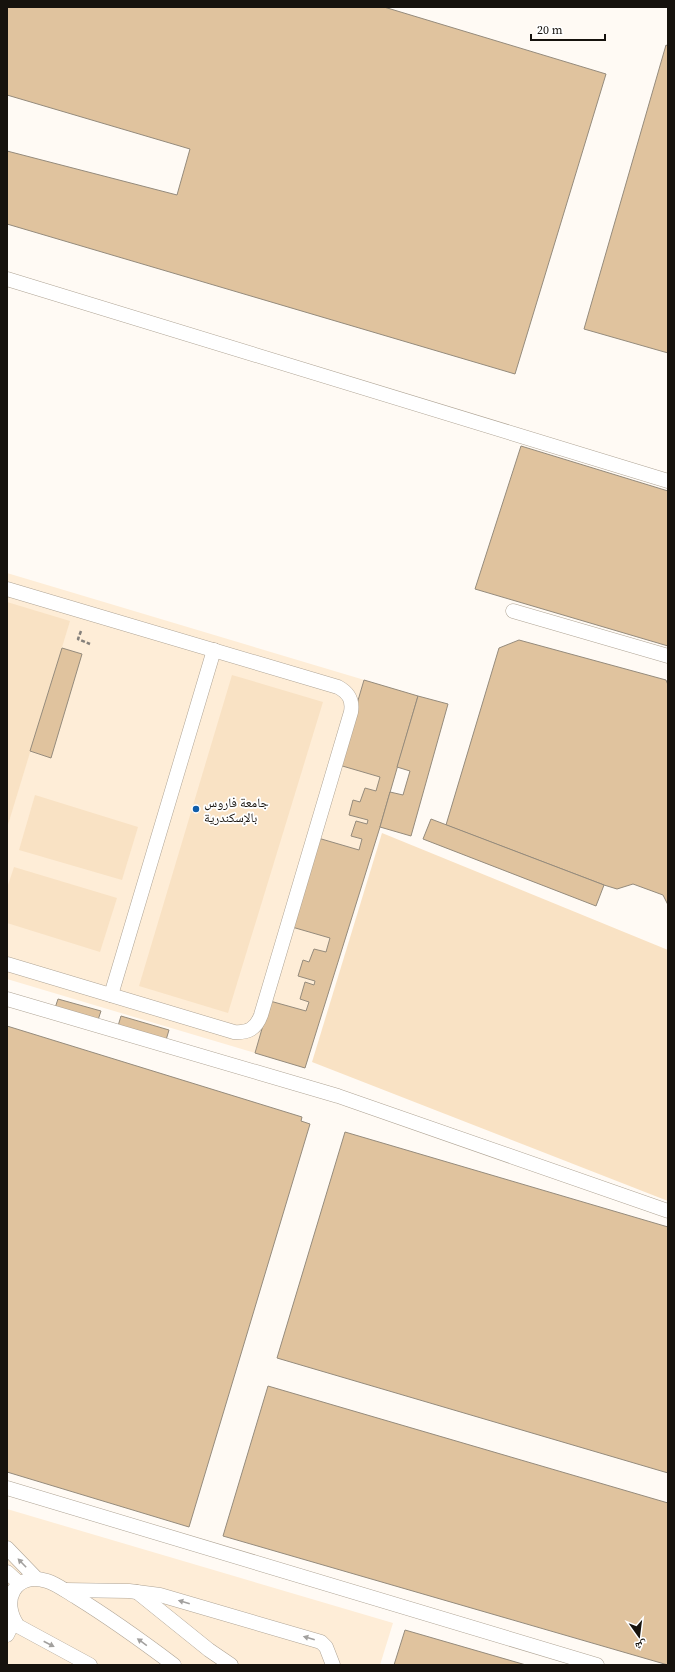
<svg xmlns="http://www.w3.org/2000/svg" width="675" height="1672" font-family="'Source Serif 4','Noto Naskh Arabic',serif">
<style>
.built{fill:#feedd7}
.green{fill:#f9e2c4}
.building{fill:#e0c39e;stroke:#958b7c}
.lines{fill:none;stroke-linecap:round;stroke-linejoin:round}
.lane-casing{stroke:#afa495;stroke-width:15}
.path{stroke:#85807b;stroke-width:2.5;stroke-dasharray:4 2;stroke-linecap:butt}
.lane{stroke:#fff;stroke-width:14}
.oneway{fill:#a2a09e}
.poi-dot{fill:#0f5dab;stroke:#fff;stroke-width:1.5}
.labels{text-anchor:middle;dominant-baseline:central;stroke-width:3.5;stroke-linejoin:round;paint-order:stroke}
.poi-label{font-size:13px;fill:#16120d;stroke:#fff;text-anchor:start}
</style>
<rect width="100%" height="100%" fill="#fffaf4"/>
<g class="built">
<polygon points="7,573 418,696 380,827 305,1068 7,979"/>
<polygon points="7,1509 393,1623 380,1665 7,1665"/>
</g>
<g class="green">
<polygon points="7,602 70,621 7,828"/>
<polygon points="232,675 323,702 228,1013 139,986"/>
<polygon points="35,795 138,827 122,880 19,850"/>
<polygon points="382,833 668,950 668,1201 312,1062"/>
<polygon points="14,867 117,898 100,952 7,923 7,888"/>
</g>
<g class="building">
<polygon points="7,7 384,7 606,74 515,374 7,224 7,151 177,195 190,149 7,95"/>
<polygon points="666,45 668,46 668,353 584,329"/>
<polygon points="521,446 668,491 668,646 475,589"/>
<polygon points="519,640 666,680 668,685 668,905 663,895 633,884 617,889 604,885 446,825 499,648"/>
<polygon points="62,648 82,654 51,758 30,751"/>
<polygon points="364,680 418,696 380,827 305,1068 255,1053 270,1001 306,1011 309,1002 300,999 305,982 314,985 315,981 298,976 303,960 309,962 314,949 326,952 330,938 292,927 318,838 359,850 362,839 351,836 356,821 367,824 368,820 349,815 353,800 360,802 365,788 376,791 380,777 339,765"/>
<polygon points="418,696 448,704 411,836 380,827 390,792 403,795 410,771 397,767"/>
<polygon points="431,819 604,885 596,906 423,839"/>
<polygon points="58,999 101,1011 98,1020 55,1008"/>
<polygon points="121,1016 169,1030 166,1040 118,1026"/>
<polygon points="7,1026 302,1117 301,1121 310,1124 189,1527 7,1472"/>
<polygon points="345,1132 668,1227 668,1473 277,1358"/>
<polygon points="268,1386 668,1503 668,1665 223,1536"/>
<polygon points="405,1630 526,1665 394,1665"/>
</g>
<g class="lines">
<defs>
<g id="lane">
<polyline points="7,279 668,481"/>
<path d="M7,589L338,687C349,693 353,700 351,712L261,1015C256,1029 248,1033 234,1032L7,964"/>
<polyline points="513,611 668,656"/>
<polyline points="111,995 214,650"/>
<polyline points="7,999 338,1096 668,1211"/>
<polyline points="7,1488 597,1665"/>
<polyline points="7,1548 36,1578"/>
<polyline points="7,1572 19,1583"/>
<polyline points="65,1590 129,1591 160,1595 321,1642 326,1647 333,1665"/>
<polyline points="137,1592 209,1650 231,1665"/>
<polyline points="7,1635 10,1629"/>
<path d="M90,1665L18,1626C0,1601 15,1571 47,1581C57,1584 67,1592 76,1597C110,1618 142,1641 174,1665"/>
</g>
</defs>
<use href="#lane" class="lane-casing"/>
<polyline class="path" points="81,631 78,639 90,644"/>
<use href="#lane" class="lane"/>
</g>
<defs><path id="oneway-solid" d="M-6-.8H1V-3.2L6.5 0L1 3.2V.8H-6Z"/></defs>
<g class="oneway">
<use href="#oneway-solid" transform="translate(22 1563) rotate(-134)"/>
<use href="#oneway-solid" transform="translate(184 1602) rotate(-164)"/>
<use href="#oneway-solid" transform="translate(309 1638) rotate(-164)"/>
<use href="#oneway-solid" transform="translate(142 1642) rotate(-144)"/>
<use href="#oneway-solid" transform="translate(49 1644) rotate(27)"/>
</g>
<circle class="poi-dot" cx="196" cy="809" r="4"/>
<g class="labels">
<g class="poi-label">
<text x="204" y="802">جامعة فاروس<tspan x="204" dy="15">بالإسكندرية</tspan></text>
</g>
</g>
<rect width="675" height="1672" fill="none" stroke="#16120d" stroke-width="16"/>
<g transform="translate(639 1636) rotate(166)" stroke="#ffffff" stroke-width="3" paint-order="stroke">
<path d="M0-3L7 15L0 10L-7 15Z" fill="#16120d"/>
<text y="-6" font-size="11" font-weight="bold" text-anchor="middle" fill="#16120d">ش</text>
</g>
<path d="M531 34v6h74v-6" fill="none" stroke="#16120d" stroke-width="2"/>
<text x="537" y="34" font-size="12" fill="#16120d" stroke="#ffffff" stroke-width="3" paint-order="stroke">20 m</text>
</svg>
